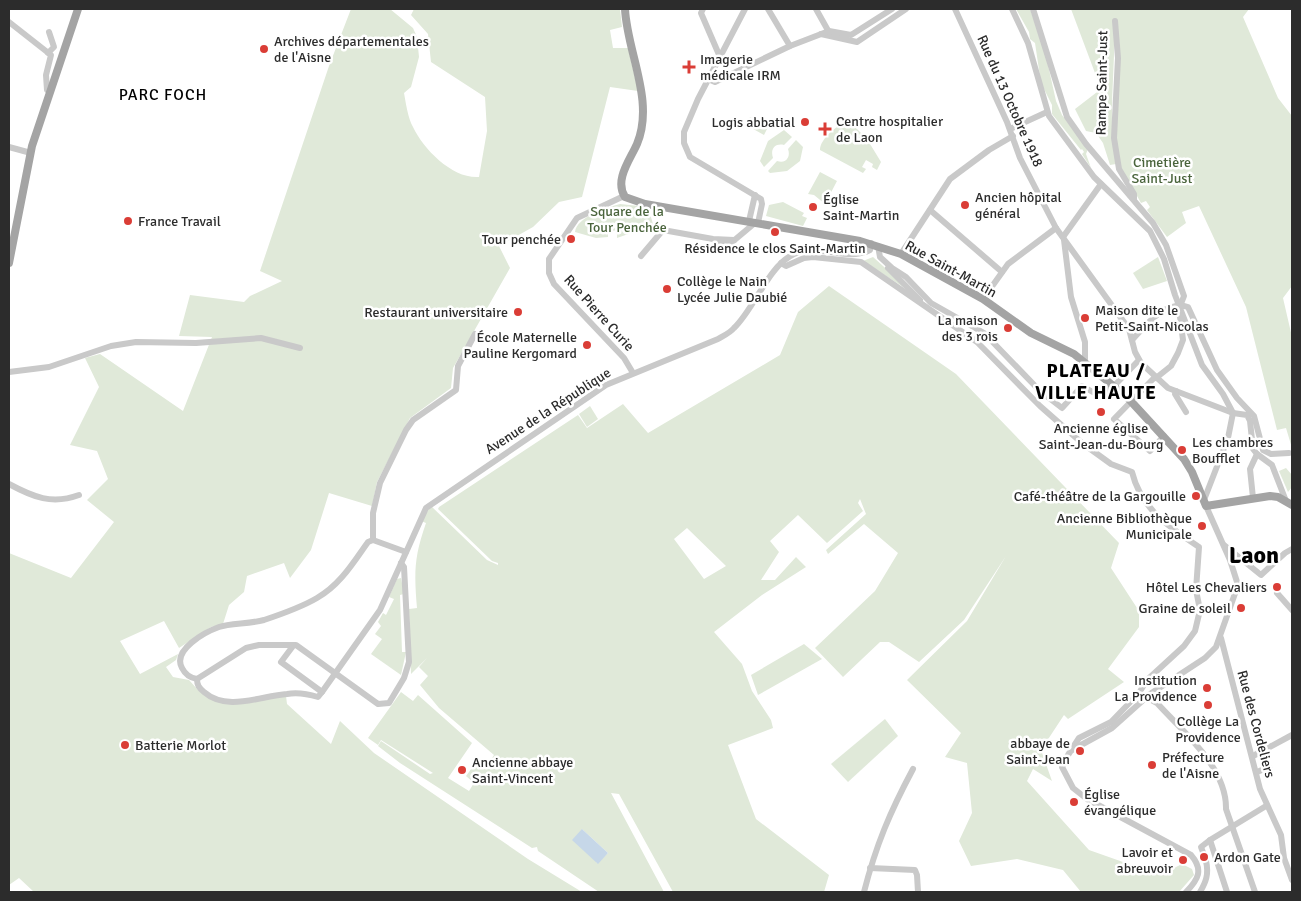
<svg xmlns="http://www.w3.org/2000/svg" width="1301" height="901" font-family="Signika,sans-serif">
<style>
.green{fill:#e0e9d9;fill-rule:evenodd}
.water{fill:#c6d7e8}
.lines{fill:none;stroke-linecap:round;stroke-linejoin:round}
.minor{stroke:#c9c9c9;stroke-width:6}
.major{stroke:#a4a4a4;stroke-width:8}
.poi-dot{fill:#da3d36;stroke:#fff;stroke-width:2}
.labels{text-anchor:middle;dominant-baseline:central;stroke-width:5;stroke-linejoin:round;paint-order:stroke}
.poi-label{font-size:14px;fill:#2c2c2c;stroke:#fff;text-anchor:start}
.street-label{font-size:14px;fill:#2c2c2c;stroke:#fff}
.park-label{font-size:14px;fill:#4a643c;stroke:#fff}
.quarter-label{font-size:16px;letter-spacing:1px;fill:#000;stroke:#fff}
.district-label{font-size:19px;font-weight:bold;letter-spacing:1px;fill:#000;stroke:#fff}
.town-label{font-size:24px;font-weight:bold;fill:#000;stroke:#fff}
</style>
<rect width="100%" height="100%" fill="#fff"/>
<g class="green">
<path d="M351,9H390L413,28L417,37L419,57L411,87L404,93C406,104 408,118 413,127C424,150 453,179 479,177L487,131L485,97L431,62L428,34L411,15L414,9H620L622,27L610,30L613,48H628L638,91L610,87L582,197L559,202L533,227L499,246L510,268L453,368L451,388L410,418L377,482L372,506L329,493L311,550L290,578L284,563L247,576L244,592L229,605L223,624L211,627L179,648L164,621L120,641L140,674L178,654L176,660L166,667L173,677L189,680L199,691L221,703L286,696L287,704L331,744L340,721L374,753L528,859L582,892H34L19,878L9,885V553L71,578L114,522L87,500L108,479L97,451L70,445L99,387L85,358L100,354L183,411L212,337L179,336L190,295L244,302L250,296L282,281L260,271L329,66Z"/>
<polygon points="1016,9 1030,9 1046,56 1056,101 1062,115 1088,149 1086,154 1091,168 1082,154 1084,152 1082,149 1081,150 1052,114 1052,105 1041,83 1035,43 1030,39 1029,32"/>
<path d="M1071,9H1249L1243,17L1278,98L1292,116V286L1283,298L1292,337V448L1286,428L1277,430L1246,307L1199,206L1182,212L1186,223L1167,237L1147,210L1150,207L1146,201L1141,203L1120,166L1115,139L1120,61L1117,21L1114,22C1116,70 1107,118 1116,164L1110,165L1103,143L1096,133L1086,131L1075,109L1101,89Z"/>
<polygon points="750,117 768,127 764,135 746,125"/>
<path d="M847,122H850L867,139L881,162L877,170L872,167L873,164L866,160L862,167L866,169L863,173L820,150C820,139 837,125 847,122Z"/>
<path d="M784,130L792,137L784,145C775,143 770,149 773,158L764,167L760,161L768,141Z"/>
<path d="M796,140L803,147L800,161L787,171L770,173L768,171L777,161C786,164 791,157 788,149Z"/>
<polygon points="820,172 837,181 825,204 814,195 808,194"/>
<polygon points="783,202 804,213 802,216 807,218 803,226 766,216 769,205"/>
<path d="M620,204L648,207L653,224L651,226L617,238V230L608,232V237L596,238L575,232C577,217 607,207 620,204Z"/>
<polygon points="873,257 914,294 863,261"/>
<polygon points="1158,257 1167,281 1143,289 1133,273"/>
<path d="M829,286L956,374L1119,543L1111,568L1139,611V627L1108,669L1124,682L1068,719L1064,715L1041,750L1052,781L1033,769L1027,781L1089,850L1123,862L1164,873L1182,864L1192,869L1194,875L1179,892H1081L1063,870L1017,859L971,866L959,841L972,813L967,763L945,757L961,733L907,680L967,621L1006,556L964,620L919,662L889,642H880L843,677L815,648L875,591L898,553L864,524L828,554L826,550L866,514L860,499L858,503L863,511L827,543L798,515L770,541L779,552L761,580H775L796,557L806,567L762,595L714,632L742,664L752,691L771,720L773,728L728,745L756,819L829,875L824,892H673L619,794L611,793L664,892H599L538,851L537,847L532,848L400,763L378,746L381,741L430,774L433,773L381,740L378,745L368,738L401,692L413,701L418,695L472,743L448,778L469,791L474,783L466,776L477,761L486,767L494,755L439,708L420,685L428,676L419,667L427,658L411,674L409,609L417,608C414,573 414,557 426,523L421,521L431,506L487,560L498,565V563L492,561L438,509L439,507L578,415L587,428L623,404L648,433L780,355L798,312ZM687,528L726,566L704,579L674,539ZM582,829L608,853L597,863Z"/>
<polygon points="590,406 598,419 587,427 579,414"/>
<polygon points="1286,468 1292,475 1292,487 1288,492 1279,471"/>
<polygon points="401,578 404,594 400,595 402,652 406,652 401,675 371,654 382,639 375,634 381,626 378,622 383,613 386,615 394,599 389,597 397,579"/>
<polygon points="804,644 822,659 758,695 751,675"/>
<polygon points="885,719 898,736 848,782 831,764"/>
</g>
<polygon class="water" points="582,829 608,853 598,864 572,840"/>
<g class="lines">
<g class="minor">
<polyline points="703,9 701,13 720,57"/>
<polyline points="745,9 698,99 684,132 684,143 690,157 761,199 762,204 758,223"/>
<polyline points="768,9 790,46"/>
<polyline points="816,9 830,34"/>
<polyline points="955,9 1007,122 1020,158 1056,228 1129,329 1135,352 1141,363 1168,388 1233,413 1247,415 1250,421 1253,449 1257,454 1272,465 1286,501"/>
<polyline points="1012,9 1028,43 1049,116 1094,177 1150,231 1164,259 1175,295 1202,365 1223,394 1233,413"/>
<polyline points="1033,9 1067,117 1086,144 1153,223 1166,245 1184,296 1179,309 1183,340 1178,353 1171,366 1156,378"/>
<polyline points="1115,21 1118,58 1114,138 1119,169 1134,194 1134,199"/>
<polyline points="9,22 51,55 46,75 47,90 50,92"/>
<polyline points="821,34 857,42 906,9"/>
<polyline points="48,53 54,47 49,32"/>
<polyline points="708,79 715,82 790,46 829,31 851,35 892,9"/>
<polyline points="1010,129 1047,112"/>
<polyline points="9,147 31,153"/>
<polyline points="624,196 577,218 549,259 549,273 554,284 624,358 633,373"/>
<polyline points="930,210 1002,272"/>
<polyline points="749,221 755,195"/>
<polyline points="1063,237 1101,184"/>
<polyline points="1064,240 1071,297 1085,342 1085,362"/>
<polyline points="716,241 724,244 731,243 756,222"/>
<polyline points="878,246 880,257 892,268 906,277 931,303 984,333 1040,391 1062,408 1082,386 1100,396 1112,385"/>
<polyline points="901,254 950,179 989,150 1013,136"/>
<polyline points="641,256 663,230 713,239 734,240"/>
<path d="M781,263L786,266L804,258L813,257L861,262L977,342L1040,406L1082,443L1111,464L1132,472C1141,509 1169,527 1199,547L1196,590L1200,610L1195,631L1184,646L1147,680L1139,693L1111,722L1079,738L1068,755L1062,767L1073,788L1087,799L1191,855C1204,870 1198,880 1186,892"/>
<polyline points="888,268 920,300"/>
<polyline points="983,299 1008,264 1056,228"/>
<path d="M1132,340C1146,325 1165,300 1188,307L1217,370L1237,398L1254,416L1263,450L1271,454L1289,453"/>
<polyline points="9,372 49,367 111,346 136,342 196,343 261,338 300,348"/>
<polyline points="1155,377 1114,419 1150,451 1164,436"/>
<polyline points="1114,386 1139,360"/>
<polyline points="1176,391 1175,394 1186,412"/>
<path d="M9,484C33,497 52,505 79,495"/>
<polyline points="1253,498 1250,469 1257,454"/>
<polyline points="1204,500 1228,438 1233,413"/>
<polyline points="373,540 373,513 380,483 406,430 413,420 456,390 458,366 475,334"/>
<polyline points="1224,545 1261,575 1285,553 1292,549"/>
<polyline points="1277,593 1292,610"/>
<polyline points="1221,638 1260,789 1281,835 1284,858 1292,880"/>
<polyline points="197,679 246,648 259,645 296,645 378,704 389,703 404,678 409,662 404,567 401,563"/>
<path d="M197,679C190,678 185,674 182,668C172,650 205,632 219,627C230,623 249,624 264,620C282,614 300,608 317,598C340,585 353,563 368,542L373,540L406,552"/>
<path d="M197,679C197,685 199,688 204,692C227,712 260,696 287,694C299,692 308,694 318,697L322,692L281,662L293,646"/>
<path d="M322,692L380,610L426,508L606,385L718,339C723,336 730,333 734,328C755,308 768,266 794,254C818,243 847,262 870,250L871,243"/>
<path d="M1146,697L1157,703C1182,731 1227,767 1226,809L1255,892"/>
<polyline points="1072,750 1112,728 1150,694 1205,658 1216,647 1238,585 1230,560 1206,506"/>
<polyline points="1253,756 1292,735"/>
<polyline points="1257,772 1269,767"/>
<polyline points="1210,840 1227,892"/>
<polyline points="1204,855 1201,847 1210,840 1266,806"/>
<polyline points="870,868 915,870 917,875 918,892"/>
<path d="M864,892C876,845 890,812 913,769"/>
<path d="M1200,892C1206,882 1209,874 1206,861"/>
</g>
<g class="major">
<path d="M625,9C627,52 655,101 637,144C630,160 614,180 625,197L645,204L860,241L901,254L983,299L1031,333L1074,354L1127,397L1184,459L1192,472L1206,506L1270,496L1278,497L1292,505"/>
<polyline points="9,263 32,146 78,9"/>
</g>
</g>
<g class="poi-dot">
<circle cx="264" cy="49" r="5"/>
<path d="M686.5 59.5h5v5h5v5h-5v5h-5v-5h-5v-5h5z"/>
<circle cx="805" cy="122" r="5"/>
<path d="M822.5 121.5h5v5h5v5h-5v5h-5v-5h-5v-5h5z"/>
<circle cx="965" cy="205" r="5"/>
<circle cx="813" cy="207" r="5"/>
<circle cx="128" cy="221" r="5"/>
<circle cx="775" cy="232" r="5"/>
<circle cx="571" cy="239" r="5"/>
<circle cx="667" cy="289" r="5"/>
<circle cx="518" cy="312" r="5"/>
<circle cx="1085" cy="318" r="5"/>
<circle cx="1008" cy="328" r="5"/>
<circle cx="587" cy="345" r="5"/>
<circle cx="1101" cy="412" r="5"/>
<circle cx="1182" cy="450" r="5"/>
<circle cx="1196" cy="496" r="5"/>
<circle cx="1202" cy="526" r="5"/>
<circle cx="1277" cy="587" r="5"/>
<circle cx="1241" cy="608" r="5"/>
<circle cx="1207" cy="688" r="5"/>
<circle cx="1208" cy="705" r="5"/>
<circle cx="125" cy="745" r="5"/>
<circle cx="1080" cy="751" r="5"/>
<circle cx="1152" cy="765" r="5"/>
<circle cx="462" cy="770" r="5"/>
<circle cx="1074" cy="802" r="5"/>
<circle cx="1204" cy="857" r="5"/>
<circle cx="1183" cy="860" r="5"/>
</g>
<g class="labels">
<g class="poi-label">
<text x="274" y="41">Archives départementales<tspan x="274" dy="16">de l'Aisne</tspan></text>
<text x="700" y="59">Imagerie<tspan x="700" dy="16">médicale IRM</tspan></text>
<text x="836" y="121">Centre hospitalier<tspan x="836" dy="16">de Laon</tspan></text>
<text x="795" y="122" text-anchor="end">Logis abbatial</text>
<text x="975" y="197">Ancien hôpital<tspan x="975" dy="16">général</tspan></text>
<text x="823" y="199">Église<tspan x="823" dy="16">Saint-Martin</tspan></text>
<text x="138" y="221">France Travail</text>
<text x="561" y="239" text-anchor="end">Tour penchée</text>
<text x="775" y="248" text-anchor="middle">Résidence le clos Saint-Martin</text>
<text x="677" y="281">Collège le Nain<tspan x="677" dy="16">Lycée Julie Daubié</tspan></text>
<text x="1095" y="310">Maison dite le<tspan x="1095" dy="16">Petit-Saint-Nicolas</tspan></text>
<text x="508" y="312" text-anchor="end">Restaurant universitaire</text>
<text x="998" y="320" text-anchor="end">La maison<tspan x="998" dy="16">des 3 rois</tspan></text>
<text x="577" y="337" text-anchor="end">École Maternelle<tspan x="577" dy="16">Pauline Kergomard</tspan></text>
<text x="1101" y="428" text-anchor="middle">Ancienne église<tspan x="1101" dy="16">Saint-Jean-du-Bourg</tspan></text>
<text x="1192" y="442">Les chambres<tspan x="1192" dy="16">Boufflet</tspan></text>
<text x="1186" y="496" text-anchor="end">Café-théâtre de la Gargouille</text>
<text x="1192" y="518" text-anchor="end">Ancienne Bibliothèque<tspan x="1192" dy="16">Municipale</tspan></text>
<text x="1267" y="587" text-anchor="end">Hôtel Les Chevaliers</text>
<text x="1231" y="608" text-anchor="end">Graine de soleil</text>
<text x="1197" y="680" text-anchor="end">Institution<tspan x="1197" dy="16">La Providence</tspan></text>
<text x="1208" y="721" text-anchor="middle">Collège La<tspan x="1208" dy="16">Providence</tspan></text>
<text x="1070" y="743" text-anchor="end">abbaye de<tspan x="1070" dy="16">Saint-Jean</tspan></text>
<text x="135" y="745">Batterie Morlot</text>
<text x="1162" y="757">Préfecture<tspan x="1162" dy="16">de l'Aisne</tspan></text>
<text x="472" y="762">Ancienne abbaye<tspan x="472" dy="16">Saint-Vincent</tspan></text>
<text x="1084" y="794">Église<tspan x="1084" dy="16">évangélique</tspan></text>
<text x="1173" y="852" text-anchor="end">Lavoir et<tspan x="1173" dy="16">abreuvoir</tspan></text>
<text x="1214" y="857">Ardon Gate</text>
</g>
<g class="street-label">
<text transform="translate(1102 83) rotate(-89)">Rampe Saint-Just</text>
<text transform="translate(1010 101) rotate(66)">Rue du 13 Octobre 1918</text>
<text transform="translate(951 269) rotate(29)">Rue Saint-Martin</text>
<text transform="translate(599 313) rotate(48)">Rue Pierre Curie</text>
<text transform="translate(548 411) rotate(-33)">Avenue de la République</text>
<text transform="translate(1256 724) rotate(75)">Rue des Cordeliers</text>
</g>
<g class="park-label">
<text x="1162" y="162">Cimetière<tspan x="1162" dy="16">Saint-Just</tspan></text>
<text x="627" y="211">Square de la<tspan x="627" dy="16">Tour Penchée</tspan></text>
</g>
<g class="quarter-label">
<text x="163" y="95">PARC FOCH</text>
</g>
<g class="district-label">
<text x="1096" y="371">PLATEAU /<tspan x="1096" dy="22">VILLE HAUTE</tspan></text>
</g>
<g class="town-label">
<text x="1254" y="555">Laon</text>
</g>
</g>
<rect width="1301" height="901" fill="none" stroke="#2c2c2c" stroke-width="20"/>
</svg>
